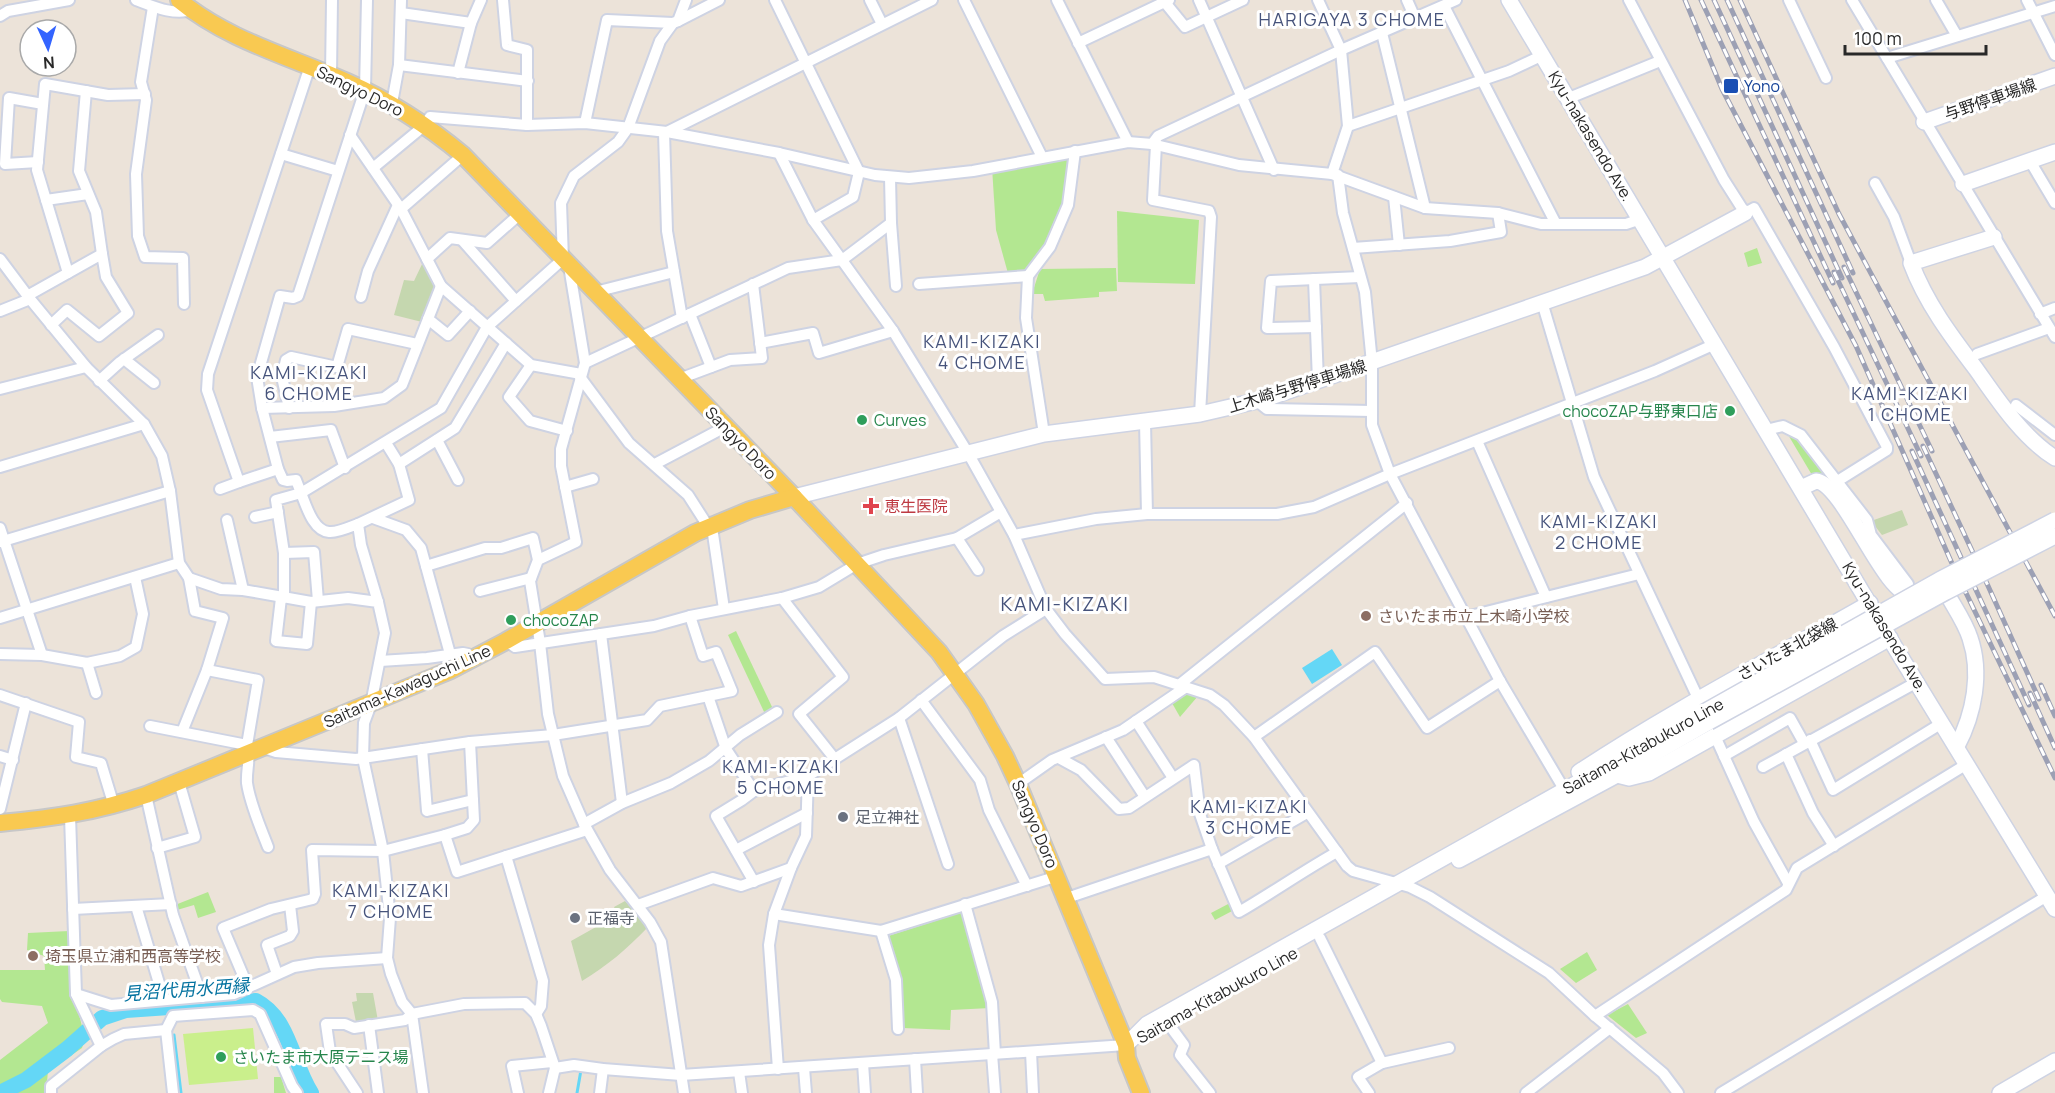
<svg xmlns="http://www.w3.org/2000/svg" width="2055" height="1093" font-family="Manrope,'Noto Sans JP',sans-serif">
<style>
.green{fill:#b3e791}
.cemetery{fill:#c5d7af}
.pitch{fill:#caef8c}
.water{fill:#64d7f6}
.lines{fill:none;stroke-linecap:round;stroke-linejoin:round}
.stream{stroke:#64d7f6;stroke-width:3}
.river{stroke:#64d7f6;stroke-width:16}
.street-casing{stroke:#ced3e3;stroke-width:14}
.secondary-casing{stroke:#ced3e3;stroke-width:18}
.primary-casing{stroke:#c7c7c7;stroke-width:20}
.street{stroke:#fff;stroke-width:10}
.secondary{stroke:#fff;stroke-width:15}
.primary{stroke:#f9c951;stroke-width:16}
.rail-casing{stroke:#9ca0b4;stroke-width:5}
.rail{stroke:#fff;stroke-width:3;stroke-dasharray:9;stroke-linecap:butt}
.secondary-bridge-casing{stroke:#ced3e3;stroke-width:18;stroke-linecap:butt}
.secondary-bridge{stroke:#fff;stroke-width:15}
.transit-dot{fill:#1a4fb4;stroke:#fff;stroke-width:2}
.leisure-dot{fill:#2e9e5b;stroke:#fff;stroke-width:2}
.health-dot{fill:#e0444e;stroke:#fff;stroke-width:2}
.education-dot{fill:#8d6e63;stroke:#fff;stroke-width:2}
.worship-dot{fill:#6b7280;stroke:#fff;stroke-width:2}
.labels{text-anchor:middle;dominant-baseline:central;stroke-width:6;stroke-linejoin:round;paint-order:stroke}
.transit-label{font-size:16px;fill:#164399;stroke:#fff;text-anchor:start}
.street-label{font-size:16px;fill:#282828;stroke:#fff}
.leisure-label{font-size:16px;fill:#27864d;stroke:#fff;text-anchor:start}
.health-label{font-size:16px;fill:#be3a42;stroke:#fff;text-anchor:start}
.education-label{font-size:16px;fill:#785e54;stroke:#fff;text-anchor:start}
.worship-label{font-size:16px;fill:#5b616d;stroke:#fff;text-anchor:start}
.neighbourhood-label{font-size:18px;letter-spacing:1.5px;fill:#46537b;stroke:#fff}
.water-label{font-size:18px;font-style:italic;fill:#0573a0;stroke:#fff}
.quarter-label{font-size:20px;letter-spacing:1.5px;fill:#46537b;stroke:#fff}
</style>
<rect width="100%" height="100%" fill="#ece3d9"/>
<g class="green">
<polygon points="1075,151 1068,205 1028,276 1009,277 996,230 992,167"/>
<polygon points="1117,211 1199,220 1195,284 1118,282"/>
<polygon points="1757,248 1762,263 1748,267 1744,253"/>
<polygon points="1116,268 1117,291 1099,292 1099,297 1045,301 1043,294 1032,294 1040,269"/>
<polygon points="1787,433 1800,439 1826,475 1812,475"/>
<polygon points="736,631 773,709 765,714 728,635"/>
<polygon points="1189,692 1198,696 1180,717 1172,703"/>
<polygon points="208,892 216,912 198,918 194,905 177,910 175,905"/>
<polygon points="1230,903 1234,910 1215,920 1211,913"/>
<polygon points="963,912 990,1008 951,1010 950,1030 903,1028 888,936"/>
<polygon points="69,931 71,983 85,1038 82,1048 48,1071 46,1093 0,1093 0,1060 48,1023 42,1006 2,1002 0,999 0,970 45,970 44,956 27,950 28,933"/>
<polygon points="1587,952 1597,970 1576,983 1560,969"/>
<polygon points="1628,1004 1647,1033 1636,1038 1607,1015"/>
<polygon points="274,1077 281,1077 286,1093 274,1093"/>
</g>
<g class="cemetery">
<polygon points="424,260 436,285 422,322 394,315 404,280 414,281"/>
<polygon points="1902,510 1908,525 1882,535 1871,521"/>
<path d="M625,901L648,927C627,949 607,966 582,981L571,941L612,918L614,921L619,918L614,907Z"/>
<polygon points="356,993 373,993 378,1021 358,1024 356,1022 352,1002 357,1001"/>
</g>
<polygon class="pitch" points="253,1028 258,1079 189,1085 183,1034"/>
<polygon class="water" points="1332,649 1342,665 1312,684 1302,668"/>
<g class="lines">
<g class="stream">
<polyline points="174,1035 181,1093"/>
<polyline points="577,1093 581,1070"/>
</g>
<path class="river" d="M0,1093L26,1080L67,1049L102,1018L126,1010L256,1001C290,1019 292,1064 311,1093"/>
<defs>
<g id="street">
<path d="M136,0C152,6 174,16 191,10"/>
<polyline points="367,0 365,90 298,296 293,298 280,296 257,377 262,408 278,469 283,480 287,481 296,480 301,493 441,408 487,327 563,259 561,203 574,176 618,142 628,128 660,41 673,23 678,21 686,0"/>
<polyline points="503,0 507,45 527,50 527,125"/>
<polyline points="775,0 859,172 853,197 813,220"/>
<polyline points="870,0 882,24"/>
<polyline points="964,0 1042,157"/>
<polyline points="1057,0 1128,142"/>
<polyline points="1163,0 1185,27 1243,0"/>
<polyline points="1199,0 1274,170"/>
<polyline points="1318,0 1341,50 1348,126 1332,174"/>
<polyline points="1407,0 1415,18"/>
<polyline points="1629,0 1724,180 1745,213 1754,208 1834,347 1887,447 1887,450 1836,482"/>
<polyline points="1789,0 1826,78"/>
<polyline points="1852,0 2055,337"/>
<polyline points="1936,0 1957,36"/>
<polyline points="2027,0 2055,55"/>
<polyline points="1444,6 1556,224"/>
<polyline points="153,7 141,82 146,100 136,174 138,236 145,257 183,258 184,304"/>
<polyline points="401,13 471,23"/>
<polyline points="0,16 8,11 69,0"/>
<polyline points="678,21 719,0"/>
<polyline points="1382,33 1425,208"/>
<polyline points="1078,43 1169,0"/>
<polyline points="1887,58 2055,6"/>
<polyline points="399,65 528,81"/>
<polyline points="458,73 471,23 481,0"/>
<polyline points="331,75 332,0"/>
<polyline points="86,91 79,171 96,212 102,254"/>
<polyline points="1569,98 1660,61"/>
<polyline points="392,103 399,65 401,0"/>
<polyline points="585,123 607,20 673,23"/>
<polyline points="1348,126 1509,71 1543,55"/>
<polyline points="664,132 667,231 682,318"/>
<polyline points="667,132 932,0"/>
<polyline points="350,135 401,209 441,286 531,365 581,374"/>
<polyline points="1152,144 1158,136 1341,50 1456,0"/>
<polyline points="1156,145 1153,200 1209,211 1211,217 1200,414"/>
<polyline points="779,153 813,220 893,331 968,453 1014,535 1046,609 1065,634 1105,679 1154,677 1210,695 1224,705 1254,737 1347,866 1353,871 1410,887 1430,897 1549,973 1595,1016 1663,1073 1678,1093"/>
<polyline points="281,154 338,171"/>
<polyline points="2030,161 2055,203"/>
<polyline points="38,162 5,164 9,98 43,104"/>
<polyline points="373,168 425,125 430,117 527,125 585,123 667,132 779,153 875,175 909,178 973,171 1128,142 1152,144 1239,165 1332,174 1425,208 1498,213 1541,224 1626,224 1641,219"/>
<polyline points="1338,175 1343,213 1365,292 1372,363 1372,425 1390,474 1500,681 1561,784"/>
<polyline points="1875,183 1894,217 1911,263"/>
<polyline points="1394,197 1399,245"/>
<polyline points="46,200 88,194"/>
<polyline points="401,209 463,155"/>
<polyline points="891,223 896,286"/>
<polyline points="462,240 516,301"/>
<polyline points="1353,248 1450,241 1501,232 1498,213"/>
<polyline points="0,259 30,299 86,367 144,424 162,456 170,491 179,563 189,578 195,611 223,618 207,670 182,732"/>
<polyline points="427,259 450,238 487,243 521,213"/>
<polyline points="569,266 585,363 561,449 561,466 576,542 538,560 530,581 540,643 548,714 563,776 584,824 610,870 650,922 661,942 684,1093"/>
<polyline points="68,273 37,170 45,84 108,95 145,94"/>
<polyline points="1314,279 1318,381"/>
<polyline points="919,284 1028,276"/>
<polyline points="595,292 674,272"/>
<polyline points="27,296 102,254 106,277 128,313 99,336 67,310 51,325"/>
<polyline points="361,297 368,271 398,205"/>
<polyline points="1542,302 1594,477 1698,698"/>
<polyline points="0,311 30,299"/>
<polyline points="690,314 711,367"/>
<polyline points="2040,314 2055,308"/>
<polyline points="428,319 448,335 470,311"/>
<polyline points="1316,327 1267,328 1271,281 1360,277"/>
<polyline points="760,343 813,333 819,353 893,331"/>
<polyline points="1977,354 2049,328"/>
<polyline points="124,359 154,383"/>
<polyline points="585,363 788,268 842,260 891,223 890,177"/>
<polyline points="531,365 509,397 530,421 567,431"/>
<polyline points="580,377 629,443 688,495 713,534 724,609"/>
<polyline points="679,379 730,360 762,358 753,284"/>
<polyline points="99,381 120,362 158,335"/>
<polyline points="0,389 86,367"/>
<polyline points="1257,401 1267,409 1372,411"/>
<polyline points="2016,405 2055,435"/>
<polyline points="262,408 334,406 384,398 402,385 441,286"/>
<polyline points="289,408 282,377 286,360 291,357 337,367 348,329 417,344"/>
<polyline points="1145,422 1147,514"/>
<polyline points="1766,430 1783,426 1801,435 1867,520 1871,535 1908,584"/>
<polyline points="1044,434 1026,318 1028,276 1050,247 1068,205 1075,151"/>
<polyline points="270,437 331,430 345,468"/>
<polyline points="437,440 458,480"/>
<polyline points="1477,441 1546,597"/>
<polyline points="399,464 455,428 506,343"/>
<polyline points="655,464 725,427"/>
<polyline points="0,467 144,424"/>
<polyline points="278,469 239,482 207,390 208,374 310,66"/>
<polyline points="565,487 593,479"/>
<polyline points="220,489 239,482"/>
<polyline points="255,517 278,512"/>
<polyline points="373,518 406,530 421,548 450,654"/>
<polyline points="227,520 243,590"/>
<polyline points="358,524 409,500 399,464 386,443"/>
<polyline points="0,528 42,655"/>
<polyline points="1014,535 1096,519 1147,514 1277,514 1314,507 1390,474 1655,371 1715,344"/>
<polyline points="957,538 1001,512"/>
<polyline points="0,542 170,491"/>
<polyline points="284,553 314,552 318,601"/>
<polyline points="426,566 485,548 501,548 533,538 538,560"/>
<polyline points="189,578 221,589 243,590 311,602 348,598 378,602 385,633 371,704 364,723 363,758 383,851 390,918 387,958 391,974 402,1002 412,1014 464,1004 525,1003 536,1014 541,1026 555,1068 549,1093"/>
<polyline points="480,591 531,578"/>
<polyline points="281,598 276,641 307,644 311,602"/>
<path d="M284,598V553L276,500L301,493C306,505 313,531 329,532C337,533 350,527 358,524L361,545L378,602"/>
<polyline points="782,598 843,677 799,714 834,758"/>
<polyline points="1466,617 1639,574"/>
<polyline points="0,618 179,563"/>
<polyline points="601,634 622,803"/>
<polyline points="506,641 515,647 654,626 690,616 782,598 819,587 857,564 884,555 957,538 978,570"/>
<polyline points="0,654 42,655 87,663 120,656 136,647 143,614 135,577"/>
<polyline points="380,661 427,658 463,653 468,654 473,659"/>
<polyline points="87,663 96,693"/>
<path d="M207,670L258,680L247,745C251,758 246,770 247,783C250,804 260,826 268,847"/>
<polyline points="1179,685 1407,503"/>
<polyline points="0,695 79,722 76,757 101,763 114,806"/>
<polyline points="708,696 726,749 754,791"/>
<polyline points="921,700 980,780 989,810 1027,886"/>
<polyline points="899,718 948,864"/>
<polyline points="1136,721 1173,778"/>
<polyline points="150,726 247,745"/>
<polyline points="1715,736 1754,822 1788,883"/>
<polyline points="1106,737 1145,797"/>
<polyline points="1254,737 1375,652 1427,728 1500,681"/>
<polyline points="1810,740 1833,790 1942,723"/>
<polyline points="264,748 276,752 356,759 470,742 553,735 647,720 660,706 732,691 716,652 703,656 690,616"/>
<polyline points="422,749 427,811 473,800"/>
<polyline points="1786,754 1813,813 1834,846"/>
<polyline points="0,756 13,760"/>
<polyline points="1724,756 1790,718 1804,743"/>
<polyline points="1059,758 1081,770 1119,809 1129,808 1194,765 1200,814 1212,849"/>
<polyline points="1763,767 1917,682"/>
<polyline points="1018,784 1052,760 1123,730 1186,687"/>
<polyline points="146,795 173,915 202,997"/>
<polyline points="0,809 26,703"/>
<polyline points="70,816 76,994 101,1046"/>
<polyline points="584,824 622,803 671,783 709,761 740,735 777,712"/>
<polyline points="445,835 457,872 587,830"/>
<polyline points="157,848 195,837 179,782"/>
<polyline points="736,850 807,813"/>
<polyline points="506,856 543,981 541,1006 536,1014"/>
<polyline points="1218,864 1307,813"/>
<polyline points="754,882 716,816 742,800 754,791 808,776 899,718 1003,636 1046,609"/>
<path d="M1067,898L1212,849L1239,912C1272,893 1303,871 1337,852"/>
<polyline points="965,904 992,1002 995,1054"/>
<polyline points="638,905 713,878 741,886 791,868 806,836 808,776"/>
<polyline points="136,906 164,1000"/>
<polyline points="73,909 171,904"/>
<polyline points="774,914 881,931 1058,876"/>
<polyline points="881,931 896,980 898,1029"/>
<polyline points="1320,938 1382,1063"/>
<polyline points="277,974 267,945 290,936 293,931 290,905"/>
<polyline points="248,987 223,928 271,909 313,899 315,894 312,850 383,851 445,835 467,828 474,820 470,742"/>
<polyline points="76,994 111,1005 234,994 294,967 318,963 387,958"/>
<polyline points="1595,1016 1786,890 1797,868 1967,764"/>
<polyline points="1167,1022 1184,1045 1180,1055 1210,1093"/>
<polyline points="369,1025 378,1093"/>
<polyline points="166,1030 173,1016 253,1010 260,1014 292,1086 297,1093"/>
<polyline points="1031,1052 1033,1093"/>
<polyline points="992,1054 995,1093"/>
<polyline points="915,1059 917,1093"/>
<polyline points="863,1063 865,1093"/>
<polyline points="555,1068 574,1065 603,1069 681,1075 1126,1045"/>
<polyline points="804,1068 806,1093"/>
<polyline points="778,1069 769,945 774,914 791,868"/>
<polyline points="739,1072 742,1093"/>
<polyline points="51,1093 51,1086 101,1046 113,1039 124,1034 166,1030 173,1093"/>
<polyline points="357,1093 330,1052 326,1024 345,1024 354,1028 405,1020 412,1014 423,1093"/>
<polyline points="518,1093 512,1066 552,1062"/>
<polyline points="600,1093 603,1069"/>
<polyline points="1369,1093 1358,1077 1382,1063 1449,1048"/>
<polyline points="1526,1093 1610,1028"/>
<polyline points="1721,1093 2047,896"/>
</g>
<g id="secondary">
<polyline points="1509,0 1896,649 2055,909"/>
<polyline points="1924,122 2055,76"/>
<polyline points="1963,184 2055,152"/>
<path d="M1994,237L1911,263C1926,303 1951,336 1976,369C1998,400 2022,437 2055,458"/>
<path d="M1801,488L1816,481C1844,483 1884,596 1912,595"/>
<polyline points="794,497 1044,434 1200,414 1265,399 1645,267 1745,213"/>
<path d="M1946,592C1954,607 1965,622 1970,638C1982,673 1974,714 1957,746"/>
<path d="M1579,772C1673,710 1772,659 1870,603"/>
<polyline points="1617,775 1629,778 1649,773 1890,638"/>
<polyline points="1459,860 1617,775 1709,722"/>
<polyline points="1126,1045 1147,1024 1704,712"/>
<polyline points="2000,1093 2055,1061"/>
</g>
<g id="primary">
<path d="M179,0C227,40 291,57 347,82C390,101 427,125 463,155L794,497L939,652L976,704L1005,756L1018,784L1126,1045L1127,1058L1141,1093"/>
<path d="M0,823C53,818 96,812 146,795L451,670L506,641L695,533L750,510L794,497"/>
</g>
</defs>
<use href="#street" class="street-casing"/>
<use href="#secondary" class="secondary-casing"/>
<use href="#primary" class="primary-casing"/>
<use href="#street" class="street"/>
<use href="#secondary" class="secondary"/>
<use href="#primary" class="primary"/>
<defs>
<g id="rail">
<polyline points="1685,0 1722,89 1856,346 1954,568 2055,778"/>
<polyline points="1701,0 1833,283"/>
<polyline points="1714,0 1842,278"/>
<polyline points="1727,0 1853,273"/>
<polyline points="1740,0 1839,214 2055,616"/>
<polyline points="1844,267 1932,451"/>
<polyline points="1834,272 1921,456"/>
<polyline points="1923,446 1975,557 2039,699"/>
<polyline points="1912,451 2029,705"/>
<polyline points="2041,685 2055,716"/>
<polyline points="2030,693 2055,748"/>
</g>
</defs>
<use href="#rail" class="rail-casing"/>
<use href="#rail" class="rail"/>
<defs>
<g id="secondary-bridge">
<polyline points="1704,712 1939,580 2055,520"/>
<polyline points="1709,722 1946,592 2055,536"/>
</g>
</defs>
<use href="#secondary-bridge" class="secondary-bridge-casing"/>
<use href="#secondary-bridge" class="secondary-bridge"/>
</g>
<rect class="transit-dot" x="1723" y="78" width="16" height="16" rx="3"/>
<g class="leisure-dot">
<circle cx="1730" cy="411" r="6"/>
<circle cx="862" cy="420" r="6"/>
<circle cx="511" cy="620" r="6"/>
<circle cx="221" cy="1057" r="6"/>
</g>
<path class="health-dot" d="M868 497h6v6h6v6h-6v6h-6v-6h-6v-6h6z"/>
<g class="education-dot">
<circle cx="1366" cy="616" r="6"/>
<circle cx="33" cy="956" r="6"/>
</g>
<g class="worship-dot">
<circle cx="843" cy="817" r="6"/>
<circle cx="575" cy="918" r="6"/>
</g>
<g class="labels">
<g class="transit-label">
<text x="1744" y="86">Yono</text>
</g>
<g class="street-label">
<text transform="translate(360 91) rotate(26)">Sangyo Doro</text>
<text transform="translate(1990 99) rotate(-19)">与野停車場線</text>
<text transform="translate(1591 136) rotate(59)">Kyu-nakasendo Ave.</text>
<text transform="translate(1297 386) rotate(-17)">上木崎与野停車場線</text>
<text transform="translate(741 443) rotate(46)">Sangyo Doro</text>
<text transform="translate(1885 627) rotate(59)">Kyu-nakasendo Ave.</text>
<text transform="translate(1787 649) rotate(-29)">さいたま北袋線</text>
<text transform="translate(407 686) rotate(-24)">Saitama-Kawaguchi Line</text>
<text transform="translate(1643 746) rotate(-29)">Saitama-Kitabukuro Line</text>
<text transform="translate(1035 824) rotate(67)">Sangyo Doro</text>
<text transform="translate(1217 995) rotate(-29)">Saitama-Kitabukuro Line</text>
</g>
<g class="leisure-label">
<text x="1718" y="411" text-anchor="end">chocoZAP与野東口店</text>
<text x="874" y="420">Curves</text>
<text x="523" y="620">chocoZAP</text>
<text x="233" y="1057">さいたま市大原テニス場</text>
</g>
<g class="health-label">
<text x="884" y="506">恵生医院</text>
</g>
<g class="education-label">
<text x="1378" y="616">さいたま市立上木崎小学校</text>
<text x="45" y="956">埼玉県立浦和西高等学校</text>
</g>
<g class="worship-label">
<text x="855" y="817">足立神社</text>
<text x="587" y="918">正福寺</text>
</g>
<g class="neighbourhood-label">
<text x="1352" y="19">HARIGAYA 3 CHOME</text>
<text x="982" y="341">KAMI-KIZAKI<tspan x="982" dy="21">4 CHOME</tspan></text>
<text x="309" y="372">KAMI-KIZAKI<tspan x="309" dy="21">6 CHOME</tspan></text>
<text x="1910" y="393">KAMI-KIZAKI<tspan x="1910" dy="21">1 CHOME</tspan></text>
<text x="1599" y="521">KAMI-KIZAKI<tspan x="1599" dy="21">2 CHOME</tspan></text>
<text x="781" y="766">KAMI-KIZAKI<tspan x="781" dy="21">5 CHOME</tspan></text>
<text x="1249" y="806">KAMI-KIZAKI<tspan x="1249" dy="21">3 CHOME</tspan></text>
<text x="391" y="890">KAMI-KIZAKI<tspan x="391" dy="21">7 CHOME</tspan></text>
</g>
<g class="water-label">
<text transform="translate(186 989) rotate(-4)">見沼代用水西縁</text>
</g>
<g class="quarter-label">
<text x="1065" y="603">KAMI-KIZAKI</text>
</g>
</g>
<g transform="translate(48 48) rotate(176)"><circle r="28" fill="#ffffff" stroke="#a9a9a9" stroke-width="1.5"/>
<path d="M0-4.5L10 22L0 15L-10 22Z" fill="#3364ff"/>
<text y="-9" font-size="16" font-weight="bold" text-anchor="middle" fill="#282828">N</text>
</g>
<path d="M1845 45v9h141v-9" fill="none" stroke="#282828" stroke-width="3"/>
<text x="1854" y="45" font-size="18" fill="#282828" stroke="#ffffff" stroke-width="4.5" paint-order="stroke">100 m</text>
</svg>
